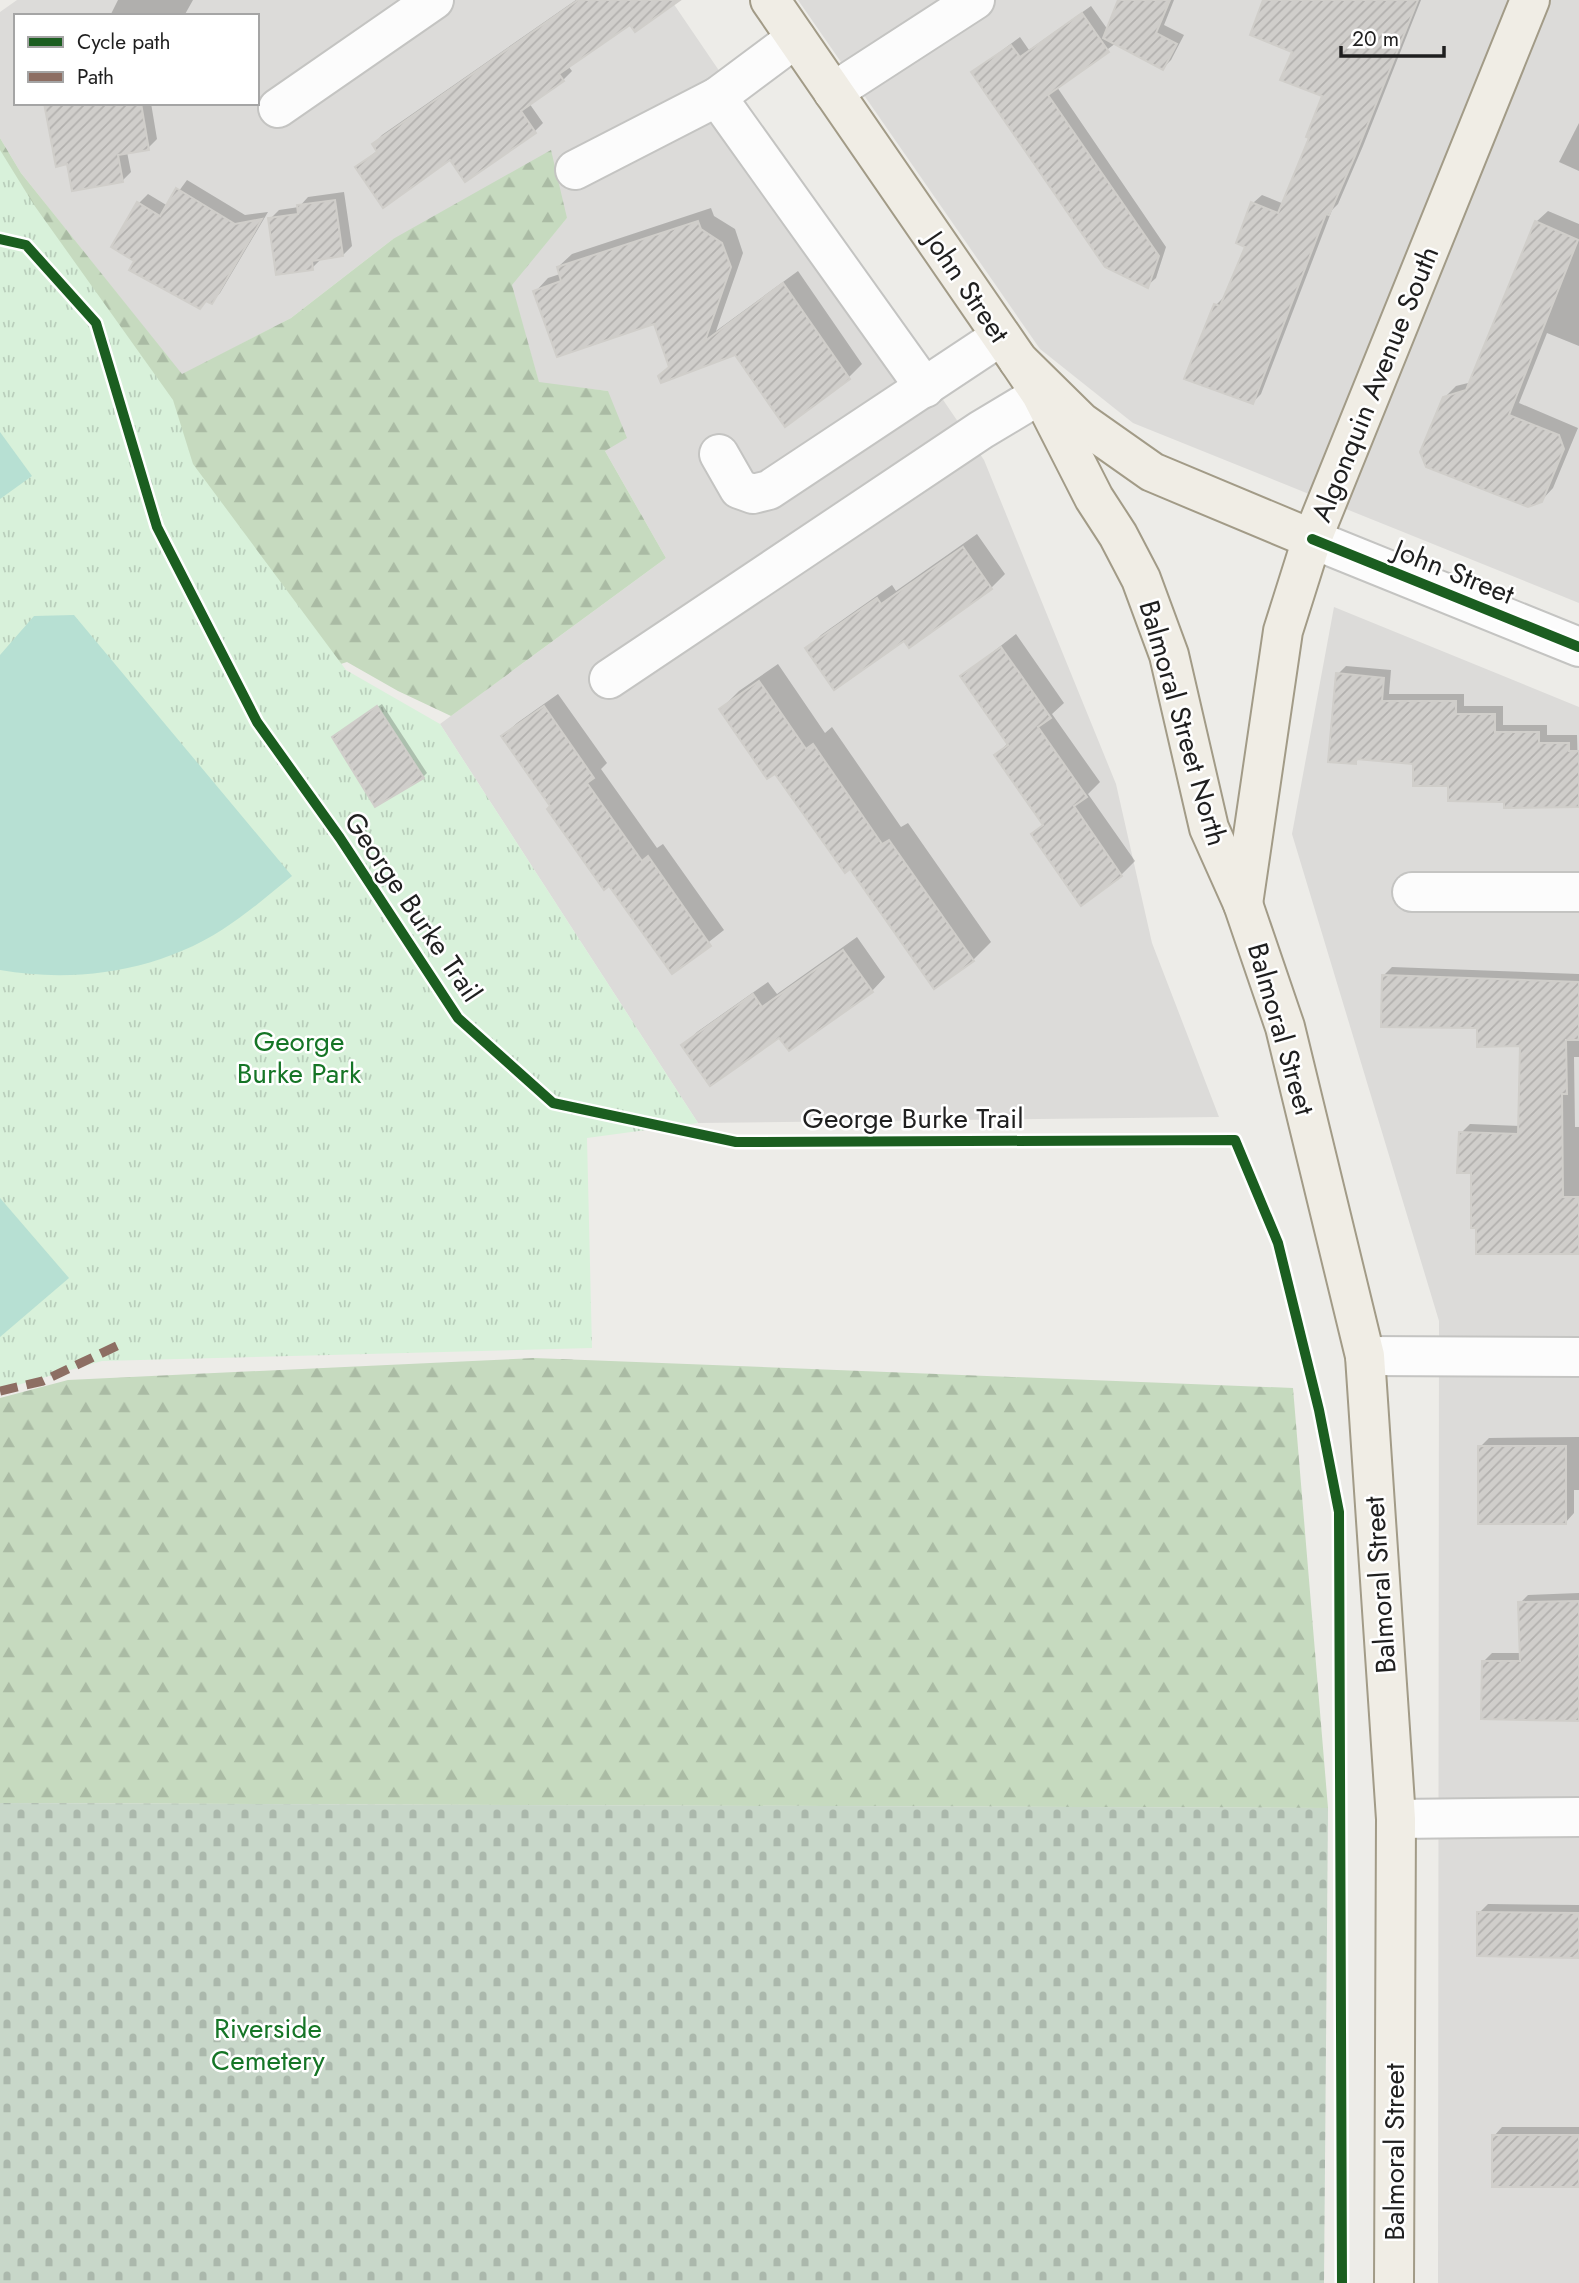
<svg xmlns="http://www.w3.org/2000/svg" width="1579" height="2283" font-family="Jost,sans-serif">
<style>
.residential{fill:#dcdbd9;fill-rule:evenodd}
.forest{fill:url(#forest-firs)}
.cemetery{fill:url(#cemetery-stones)}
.park{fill:url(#park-tufts)}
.pitch{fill:#b7e0d3}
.shadow{fill:#0003}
.building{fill:url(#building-hatch);stroke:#d0ceca;stroke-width:2}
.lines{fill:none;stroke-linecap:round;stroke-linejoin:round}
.minor-casing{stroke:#c4c4c2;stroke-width:42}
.major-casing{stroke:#a29b87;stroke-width:42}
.minor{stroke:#fcfcfc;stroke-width:38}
.major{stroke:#f0ede5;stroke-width:38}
.quiet{stroke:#8d6e63;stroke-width:9;stroke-dasharray:18 9;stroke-linecap:butt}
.cycleway-casing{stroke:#fff;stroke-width:15}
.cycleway{stroke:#1b5e20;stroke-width:10}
.labels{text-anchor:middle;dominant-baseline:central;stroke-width:5;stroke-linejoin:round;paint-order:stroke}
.street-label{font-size:28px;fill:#1f1f1f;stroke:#fff}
.park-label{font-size:28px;fill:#157526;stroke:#fff}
</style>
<defs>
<pattern id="forest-firs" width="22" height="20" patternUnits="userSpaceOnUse" patternTransform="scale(1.75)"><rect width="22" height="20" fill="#c6dabf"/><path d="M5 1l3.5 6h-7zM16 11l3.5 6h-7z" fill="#aabba4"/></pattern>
<pattern id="cemetery-stones" width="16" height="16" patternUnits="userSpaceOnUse" patternTransform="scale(1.75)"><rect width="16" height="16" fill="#c8d7c9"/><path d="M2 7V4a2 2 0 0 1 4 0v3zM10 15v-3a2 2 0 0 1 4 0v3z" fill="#abb8ac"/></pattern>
<pattern id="park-tufts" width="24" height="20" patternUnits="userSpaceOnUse" patternTransform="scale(1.75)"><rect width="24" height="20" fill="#d8f1da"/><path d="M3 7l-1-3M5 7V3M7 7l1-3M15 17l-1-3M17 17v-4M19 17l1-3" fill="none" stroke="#b9cebb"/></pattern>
<pattern id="building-hatch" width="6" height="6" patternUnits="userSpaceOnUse" patternTransform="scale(1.75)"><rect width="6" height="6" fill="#d0cecb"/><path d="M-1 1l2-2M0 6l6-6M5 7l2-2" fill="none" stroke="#b2b0ae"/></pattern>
</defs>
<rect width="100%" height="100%" fill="#edece8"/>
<g class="residential">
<path d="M17,0H671L984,460L1116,784L1152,943L1219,1117L698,1123L440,724L666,558L605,451L608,391L539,383L511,284L567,218L393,239L291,318L182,375L21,173L0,138V12ZM16,16H257V103H16Z"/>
<polygon points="798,0 1579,0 1579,603 1133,423 1040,349"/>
<polygon points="1334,607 1579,707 1579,2283 1438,2283 1439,1321 1292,834"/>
</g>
<g class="forest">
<polygon points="0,138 21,173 182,374 291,318 393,239 551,150 567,218 512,285 539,382 608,391 627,438 605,451 666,558 451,716 398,691 347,662 296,678 0,303"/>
<polygon points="534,1358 1293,1388 1328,1808 0,1803 0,1398 68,1380"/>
</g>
<polygon class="cemetery" points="0,1803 1328,1808 1324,2283 0,2283"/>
<polygon class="park" points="0,150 34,205 173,400 193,464 346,670 440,724 698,1123 587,1138 592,1348 102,1361 0,1390"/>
<g class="pitch">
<polygon points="0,432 32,476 0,499"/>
<path d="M74,615L292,876C272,892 253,909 232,923C166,970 79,984 0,970V655L34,616Z"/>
<polygon points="0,1198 69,1278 0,1337"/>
</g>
<g class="shadow">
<polygon points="118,0 193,0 184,16 110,16"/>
<polygon points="576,0 670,0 630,23 568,66 572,71 563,80 529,103 543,123 534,132 450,157 357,167 378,150 374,144 382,135"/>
<polygon points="1120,0 1174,0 1164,25 1184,35 1171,60 1163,68 1116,43 1057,87 1166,247 1156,278 1147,286 973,72 1020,37 1029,50 1091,6 1108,30"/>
<polygon points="1265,0 1421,0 1363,146 1338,204 1332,210 1261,394 1253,402 1216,305 1225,296 1247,246 1253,203 1262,195 1284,204 1311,137 1324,95"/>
<polygon points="49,103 151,103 157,139 148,148 127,152 131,172 122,181 68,162"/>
<polygon points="1579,123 1579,171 1559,162"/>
<polygon points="187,180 245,215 268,212 220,293 212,302 136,260 139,203 148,194 168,206"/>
<polygon points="344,192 352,246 343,255 321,259 312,268 270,219 279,210 299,207 308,197"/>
<polygon points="711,208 714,216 735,229 743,253 716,331 798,271 862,364 849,377 736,353 671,366 655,322 535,292 548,278 560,274 558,267 572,254"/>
<polygon points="1548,211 1579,224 1579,346 1547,333 1519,403 1578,428 1553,488 1541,501 1444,398 1456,386 1472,382 1536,222"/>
<polygon points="977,534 1005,574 991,588 909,645 905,638 808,649 821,635 892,585 896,591"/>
<polygon points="1016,634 1064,703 1052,714 1100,782 1088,794 1135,861 1121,875 1033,834 1044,823 996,755 1008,743 962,676"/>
<polygon points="778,664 825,733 832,727 901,827 908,823 991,942 973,960 851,867 775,771 721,709 739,691"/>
<polygon points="1346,666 1391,670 1389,694 1464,694 1464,706 1503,706 1503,725 1547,725 1547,735 1577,735 1579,806 1506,800 1450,784 1415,762 1360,757 1355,763 1338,674"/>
<polygon points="558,694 607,763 601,769 657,848 663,844 724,930 672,971 503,736 517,723"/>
<polygon points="382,704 427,773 423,777 338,733"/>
<polygon points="857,937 885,977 872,991 780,1035 684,1045 697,1032 768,982 777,994"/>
<polygon points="1392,967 1579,974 1579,1057 1574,1057 1575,1127 1579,1127 1579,1252 1472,1172 1461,1133 1470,1124 1520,1126 1522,1045 1478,1026 1383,976"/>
<polygon points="1579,1437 1579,1490 1574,1490 1574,1513 1566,1522 1480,1447 1489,1438"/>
<polygon points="1579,1593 1579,1718 1484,1661 1492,1653 1521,1653 1520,1603 1528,1595"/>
<polygon points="1488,1904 1579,1905 1579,1956 1479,1913"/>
<polygon points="1502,2127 1579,2127 1579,2185 1494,2136"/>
</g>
<g class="building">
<polygon points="578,0 680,0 635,32 630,25 559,74 564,81 521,111 536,133 465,182 450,160 383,208 355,167 377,152 372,144"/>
<polygon points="1118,0 1170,0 1156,33 1177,44 1163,70 1103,38"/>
<polygon points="1263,0 1418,0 1355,156 1329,215 1326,214 1253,404 1184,379 1214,304 1220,306 1245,247 1236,243 1251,202 1278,213 1309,138 1306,137 1322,96 1280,80 1292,52 1250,35"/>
<polygon points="1082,13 1109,52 1048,95 1159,256 1148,288 1105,267 971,72 1011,45 1020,57"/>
<polygon points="44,103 141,103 149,150 118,155 123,182 72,191 67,164 56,167"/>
<polygon points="176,188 235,224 262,219 212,304 206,301 200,309 129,270 134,261 111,247 137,202 160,216"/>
<polygon points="335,200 343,256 312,261 313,270 276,275 268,218 298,214 297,205"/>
<polygon points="698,221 701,229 722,243 731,267 705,341 783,283 850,379 785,427 735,355 661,383 658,376 669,367 654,324 557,357 533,291 561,281 557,267"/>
<polygon points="1535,221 1578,240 1509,415 1559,435 1564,449 1542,502 1528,507 1426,467 1420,452 1443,397 1466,390"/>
<polygon points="963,547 992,589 909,648 904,641 834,690 805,648 877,598 881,604"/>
<polygon points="1001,647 1051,718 1038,727 1087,797 1074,806 1122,876 1081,906 1031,834 1043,825 994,755 1008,745 960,676"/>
<polygon points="1336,673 1384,678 1382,701 1456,701 1456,714 1495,714 1495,732 1539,732 1539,743 1569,743 1569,751 1579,751 1579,807 1504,808 1504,802 1448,801 1448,786 1413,786 1413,764 1356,759 1356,764 1328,762"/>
<polygon points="759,681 806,749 813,744 882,844 889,840 974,961 934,989 850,869 845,873 775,774 767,779 719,709"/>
<polygon points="377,706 424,778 375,807 332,737"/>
<polygon points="544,706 594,778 587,783 642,861 648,856 711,946 672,974 609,886 604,890 547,809 550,806 501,736"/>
<polygon points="843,950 873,992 789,1051 779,1038 710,1086 681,1045 753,994 762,1007"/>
<polygon points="1382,975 1579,982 1579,1040 1566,1040 1567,1094 1562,1094 1563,1197 1579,1197 1579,1254 1476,1254 1476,1228 1471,1228 1471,1173 1457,1173 1459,1132 1518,1134 1520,1046 1477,1047 1477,1028 1381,1027"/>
<rect x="1478" y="1446" width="88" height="78"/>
<polygon points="1579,1601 1579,1721 1481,1719 1482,1661 1520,1661 1518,1602"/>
<polygon points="1477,1912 1579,1913 1579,1958 1477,1956"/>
<rect x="1492" y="2135" width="87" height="52"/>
</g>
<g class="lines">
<defs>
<g id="minor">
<polyline points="796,38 717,97 925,388"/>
<polyline points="833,92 975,0"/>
<polyline points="278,108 434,0"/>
<polyline points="575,170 717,97"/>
<polyline points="719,454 739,489 753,494 769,490 1001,336"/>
<polyline points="1312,539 1579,647"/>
<polyline points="609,679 981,430 1041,394"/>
<polyline points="1412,892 1579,892"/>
<polyline points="1365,1356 1579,1357"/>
<polyline points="1396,1819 1579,1817"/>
</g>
<g id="major">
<polyline points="770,0 1018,360 1081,422 1152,472 1312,539"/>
<polyline points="1018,360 1041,394 1094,498 1118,535 1141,579 1169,655 1209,828 1243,904 1285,1027 1365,1356 1396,1819 1394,2283"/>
<polyline points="1243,904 1283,631 1312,539 1530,0"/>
</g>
</defs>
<use href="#minor" class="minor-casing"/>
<use href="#major" class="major-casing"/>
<use href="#minor" class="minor"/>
<use href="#major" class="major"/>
<polyline class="quiet" points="0,1391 43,1381 123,1343"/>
<defs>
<g id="cycleway">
<polyline points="0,239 26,245 96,323 157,527 257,722 340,838 458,1018 553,1103 736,1142 1235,1140 1278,1243 1319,1410 1339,1512 1342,2283"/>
<polyline points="1312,539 1579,647"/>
</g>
</defs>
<use href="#cycleway" class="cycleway-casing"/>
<use href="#cycleway" class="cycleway"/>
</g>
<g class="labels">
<g class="street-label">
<text transform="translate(967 287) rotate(56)">John Street</text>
<text transform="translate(1375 384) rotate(-68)">Algonquin Avenue South</text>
<text transform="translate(1454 572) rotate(22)">John Street</text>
<text transform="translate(1183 723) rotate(74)">Balmoral Street North</text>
<text transform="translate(413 907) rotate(56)">George Burke Trail</text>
<text transform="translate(1281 1029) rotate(74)">Balmoral Street</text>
<text x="913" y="1118">George Burke Trail</text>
<text transform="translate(1380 1585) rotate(-94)">Balmoral Street</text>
<text transform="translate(1394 2152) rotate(-90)">Balmoral Street</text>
</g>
<g class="park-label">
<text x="299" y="1041">George<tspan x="299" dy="32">Burke Park</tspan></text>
<text x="268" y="2028">Riverside<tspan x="268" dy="32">Cemetery</tspan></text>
</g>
</g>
<rect x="14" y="14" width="245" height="91" fill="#ffffff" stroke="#a5a5a5" stroke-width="2"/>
<rect x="28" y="37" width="35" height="10" fill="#1b5e20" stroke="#a5a5a5" stroke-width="2"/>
<text x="77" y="49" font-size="21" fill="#1f1f1f">Cycle path</text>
<rect x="28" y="72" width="35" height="10" fill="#8d6e63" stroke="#a5a5a5" stroke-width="2"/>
<text x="77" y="84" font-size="21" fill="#1f1f1f">Path</text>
<path d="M1341 46v10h103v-10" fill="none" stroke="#1f1f1f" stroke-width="3.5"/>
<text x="1352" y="46" font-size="21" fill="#1f1f1f" stroke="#ffffff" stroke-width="5" paint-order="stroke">20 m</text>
</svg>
